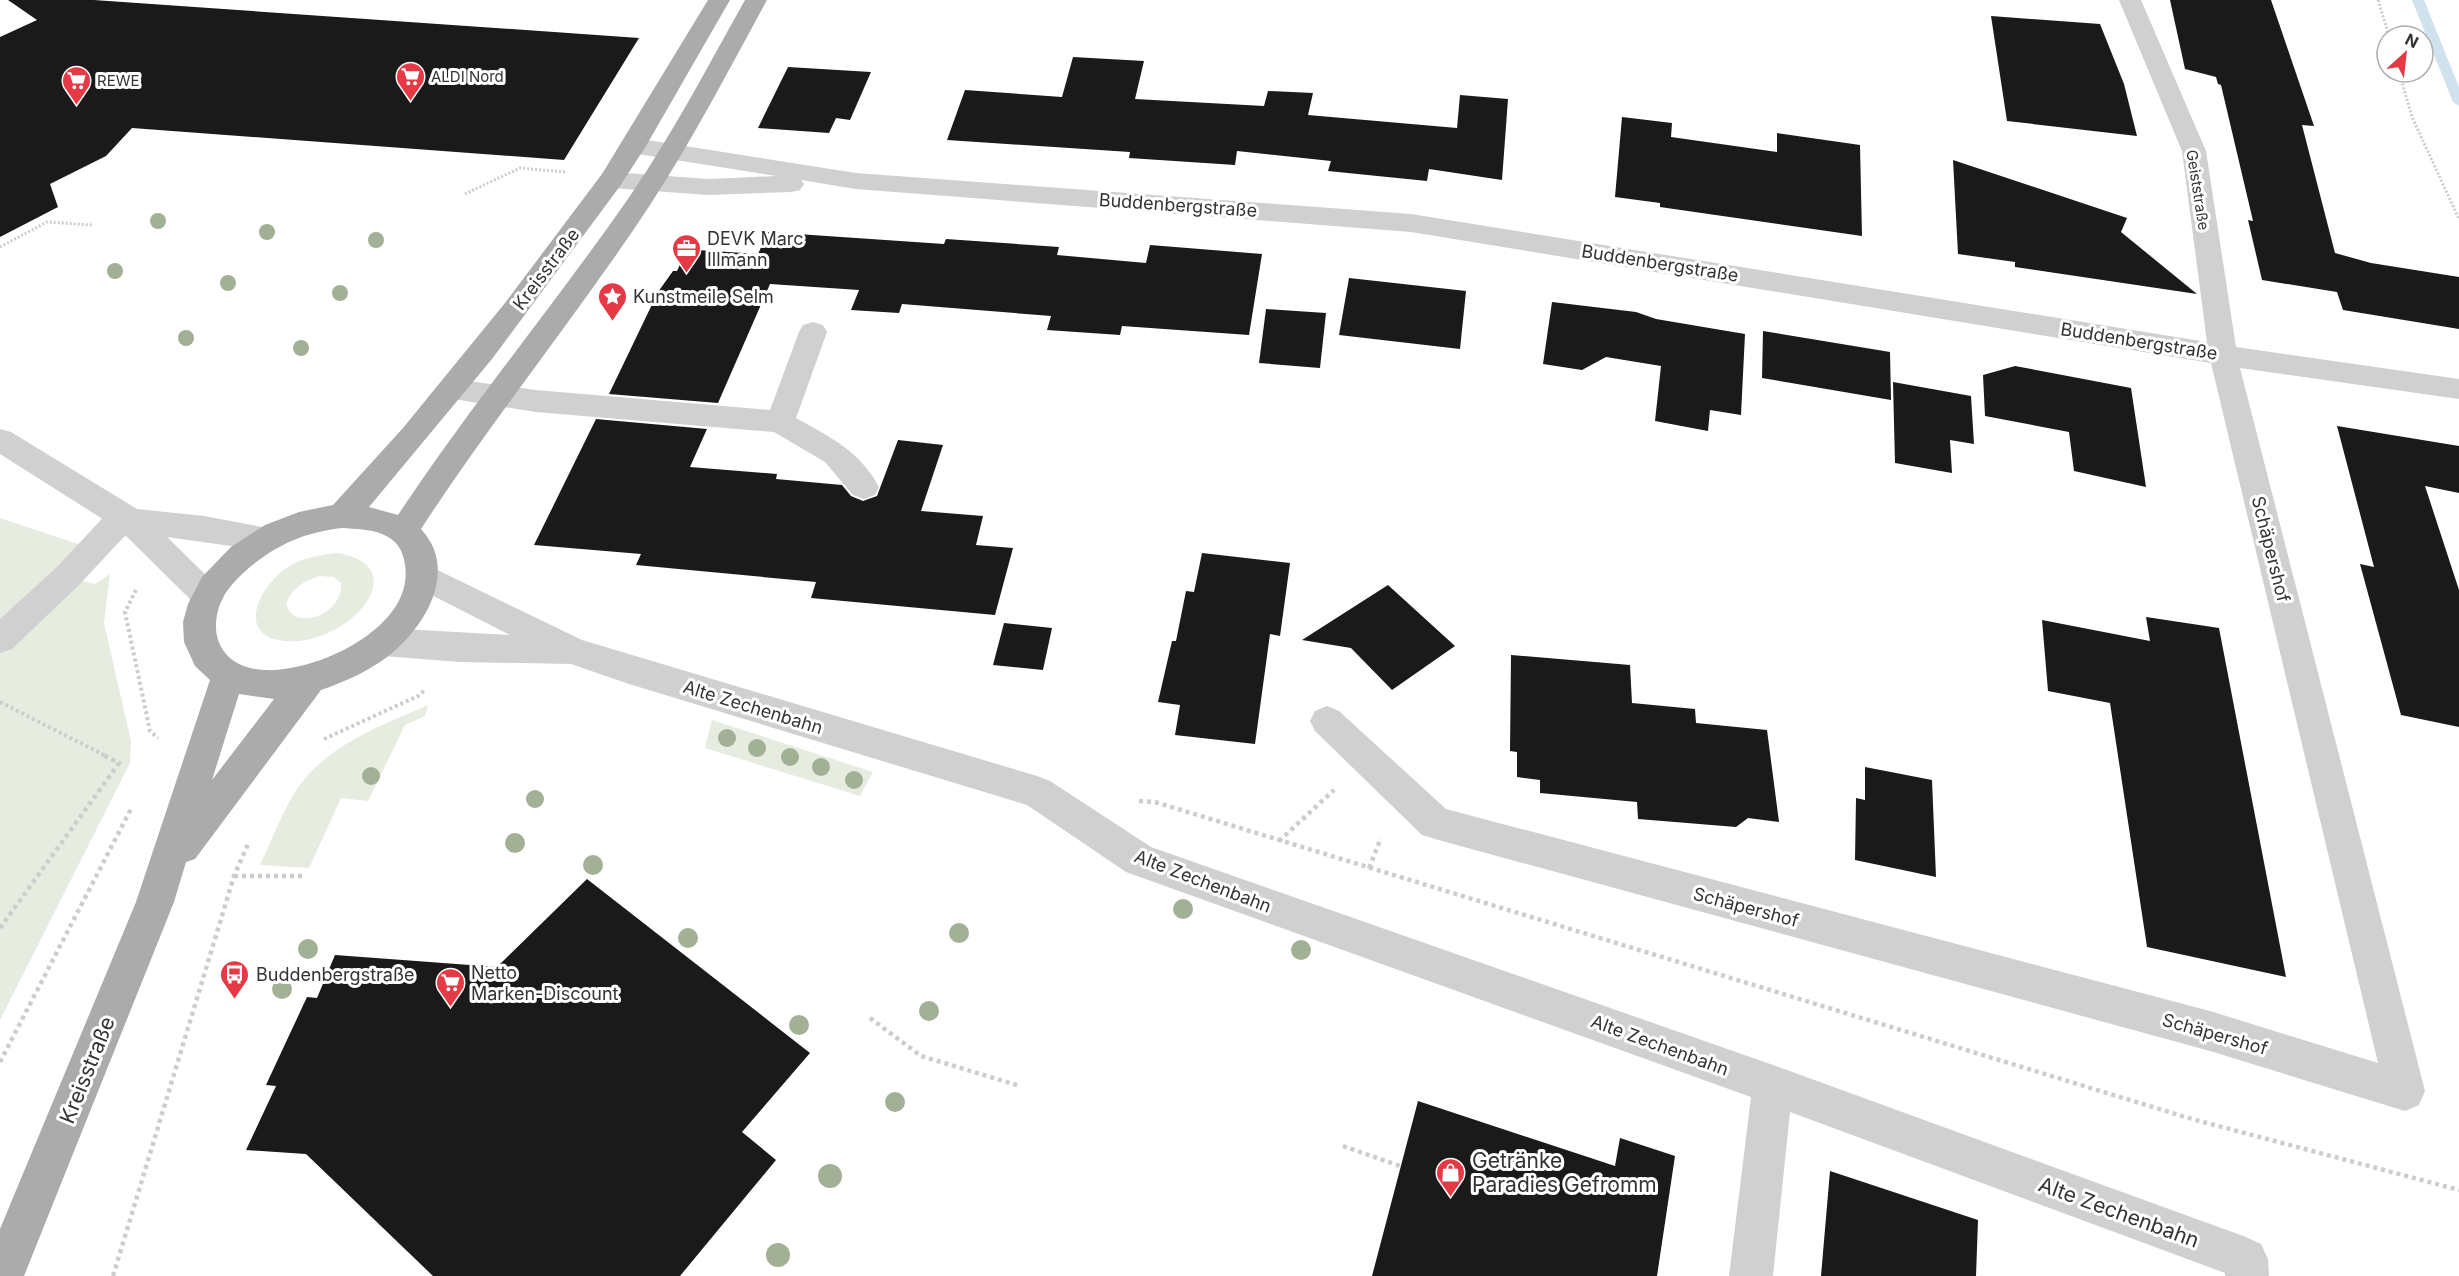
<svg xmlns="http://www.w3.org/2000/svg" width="2459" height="1276" font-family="Inter,sans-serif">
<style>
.green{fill:#e6ecdf;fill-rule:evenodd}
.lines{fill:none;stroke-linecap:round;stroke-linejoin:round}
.stream{fill:#cfe2ee;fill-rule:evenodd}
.building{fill:#1a1a1a}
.path-far2{stroke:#cdcdcd;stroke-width:3;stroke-dasharray:2 2;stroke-linecap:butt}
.path-far1{stroke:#cdcdcd;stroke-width:4;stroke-dasharray:3 3;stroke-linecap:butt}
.path{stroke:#cdcdcd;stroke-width:4.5;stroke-dasharray:4 4;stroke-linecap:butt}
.service{fill:#d0d0d0;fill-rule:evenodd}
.minor{fill:#d0d0d0;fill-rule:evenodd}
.primary{fill:#ababab;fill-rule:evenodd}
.tree{fill:#a2b095}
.labels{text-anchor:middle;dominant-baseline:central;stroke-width:6;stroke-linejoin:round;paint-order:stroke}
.far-poi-label{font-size:15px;fill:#333;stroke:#fff;text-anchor:start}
.far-street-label{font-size:15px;fill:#333;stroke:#fff}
.street-label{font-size:18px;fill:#333;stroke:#fff}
.poi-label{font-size:18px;fill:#333;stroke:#fff;text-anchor:start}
.near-street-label{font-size:21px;fill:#333;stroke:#fff}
.near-poi-label{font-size:21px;fill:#333;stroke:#fff;text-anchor:start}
</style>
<rect width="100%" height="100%" fill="#fff"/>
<g class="green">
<polygon points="0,518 84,546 75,579 95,584 110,574 104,623 131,741 130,763 0,1020"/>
<path d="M337,553C419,566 347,647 285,641C231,636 263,579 293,564C307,557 322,555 337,553ZM320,576L333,577L341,583C345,611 296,635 286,604C293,587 304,581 320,576Z"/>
<path d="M428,705L425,716L405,725L368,801L341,798L309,868L260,865C272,840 283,809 299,786C331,743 381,726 428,705Z"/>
<polygon points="712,720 873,772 860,796 705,748"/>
</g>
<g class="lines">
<polygon class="stream" points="2412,0 2424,0 2459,87 2459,106 2453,102"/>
</g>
<g class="building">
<polygon points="8,0 94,0 639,38 564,160 132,128 106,156 50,184 58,207 0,237 0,37 37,20"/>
<polygon points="2170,0 2271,0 2314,126 2302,125 2335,253 2371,263 2459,277 2459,329 2343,310 2337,292 2262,280 2248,220 2253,221 2221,85 2218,84 2216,77 2185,69"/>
<polygon points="1991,16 2100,24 2124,84 2137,136 2007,121"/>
<polygon points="1073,57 1144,61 1135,99 1264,106 1268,91 1313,93 1308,115 1457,128 1460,95 1508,99 1502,180 1429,169 1427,181 1328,171 1331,161 1237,151 1235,165 1129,158 1130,152 947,140 965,90 1062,97"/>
<polygon points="788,67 871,72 850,120 836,118 829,133 758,128"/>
<polygon points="1622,117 1672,123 1671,137 1777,152 1777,133 1860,145 1862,236 1660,207 1660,203 1615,197"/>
<polygon points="1953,160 2127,218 2121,232 2197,294 2015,267 2015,262 1958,254"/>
<polygon points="768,232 944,244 946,239 1059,247 1057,255 1146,263 1150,245 1262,254 1249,335 1122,326 1120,335 1047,330 1051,316 902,304 899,313 851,310 859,290 770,284 718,403 609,394 658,292 673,271 677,271 682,260 693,261 698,250 758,254"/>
<polygon points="1349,278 1466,291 1460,349 1339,335"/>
<polygon points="1552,302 1636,312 1656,319 1745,334 1741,415 1710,410 1708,431 1655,421 1661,366 1606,357 1582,370 1543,364"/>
<polygon points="1266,309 1326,313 1320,368 1259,363"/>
<polygon points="1763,331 1890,352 1891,400 1762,378"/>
<polygon points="2015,366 2131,388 2146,487 2074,471 2069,432 1985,416 1983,375"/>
<polygon points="1893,382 1971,396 1974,444 1950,440 1952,473 1895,463"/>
<polygon points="596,419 707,429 690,467 777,474 776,479 842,485 851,496 863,501 877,496 898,440 943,445 921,511 983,516 976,545 1013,548 995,615 811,598 816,582 636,565 641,554 534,545"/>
<polygon points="2337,426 2459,446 2459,493 2425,486 2459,590 2459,727 2401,715 2360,564 2374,567"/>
<polygon points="1202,553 1290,563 1280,636 1270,634 1255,744 1175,735 1180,705 1158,702 1172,641 1176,641 1186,591 1194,592"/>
<polygon points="1388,585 1455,646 1392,690 1351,648 1302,640"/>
<polygon points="2146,617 2219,628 2286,977 2147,947 2110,703 2048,691 2042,620 2150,641"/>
<polygon points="1004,623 1052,628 1043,670 993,665"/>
<polygon points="1511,655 1630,665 1632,703 1695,709 1696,723 1767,730 1779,822 1748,818 1736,827 1638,819 1637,802 1540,793 1540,780 1517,777 1517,752 1510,751"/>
<polygon points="1865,767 1932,780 1936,877 1855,860 1856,798 1865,800"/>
<polygon points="587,879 810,1053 742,1132 776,1160 680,1276 433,1276 306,1154 246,1150 276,1086 266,1085 307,997 317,998 335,955 497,967"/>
<polygon points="1418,1101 1615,1166 1620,1138 1675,1156 1657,1276 1372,1276"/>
<polygon points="1830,1171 1978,1220 1976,1276 1821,1276"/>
</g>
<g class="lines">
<g class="path-far2">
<polyline points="2378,0 2389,36"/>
<polyline points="2399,72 2412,117 2459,219"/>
<polyline points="465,194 520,168 566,172"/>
<polyline points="0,247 47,222 93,225"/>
</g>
<g class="path-far1">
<polyline points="136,590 125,612 150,731 158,738"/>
<polyline points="0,702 104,755"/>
<polyline points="324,739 418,696 425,690"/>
</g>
<g class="path">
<polyline points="1139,801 1155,802 2192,1119 2459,1190"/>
<polyline points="1279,841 1334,790"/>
<polyline points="1369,868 1381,838"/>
<polyline points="234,876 306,876"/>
<polyline points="0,928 119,763 101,754"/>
<polyline points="870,1018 921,1056 1020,1086"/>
<polyline points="0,1062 132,807"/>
<polyline points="1343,1146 1400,1166"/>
<polyline points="113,1276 234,876 249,842"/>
</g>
<g class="service">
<path d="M813,322L823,325L827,332L796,418C830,437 860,451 879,487L875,495L864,499L853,495L825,462L774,432L536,412L453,399L443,396L439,389L443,382L453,379L536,390L770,410L799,332L803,325Z"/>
<polygon points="123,505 134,508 139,517 134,526 79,585 12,649 0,653 0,619 57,567 112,508"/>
</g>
<g class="minor">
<polygon points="2119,0 2141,0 2206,151 2236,347 2459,379 2459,399 2240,368 2425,1091 2419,1105 2405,1111 2210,1051 1435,839 1422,835 1315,731 1310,721 1315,711 1327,706 1339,711 1446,809 2210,1011 2378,1063 2211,363 1411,232 856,189 801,180 804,184 800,190 791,192 709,195 611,188 602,186 598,180 602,174 611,172 709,179 776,176 625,152 622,146 625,140 634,138 856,173 1411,214 2207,342 2182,151"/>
<polygon points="0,429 11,432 137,509 204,516 278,530 283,539 278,548 267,551 167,537 219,588 224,597 219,606 208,610 197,606 120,530 0,454"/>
<polygon points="423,563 582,640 1037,776 1050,781 1151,847 1773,1065 2246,1237 2261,1244 2268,1259 2269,1276 2225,1276 2225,1273 1790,1112 1773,1276 1729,1276 1751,1097 1126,872 1027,805 629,684 571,664 460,662 383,656 371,652 366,642 371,632 383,628 510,635 412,585 407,576 412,567"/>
</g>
<path class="primary" d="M708,0H730L646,146L620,186L492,359L369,507L398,515C471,405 555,304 630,196C673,133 708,66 745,0H767C729,70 693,139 650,205C577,316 493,418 421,529C460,571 424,629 387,657C367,672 344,682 321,690L195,859L186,862L174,902L24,1276H0V1229L136,902L210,680L195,666L184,642L183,622L188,604L202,577L231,547L265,525L299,512L333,505L403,428L505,303L602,174ZM342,528C355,529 370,529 382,534C397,540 403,550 405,565C415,628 315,673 264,670C226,668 207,640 220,604C226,588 242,573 255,563C282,542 308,532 342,528ZM239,694L274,699L212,780Z"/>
</g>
<g class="tree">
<circle cx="158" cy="221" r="8"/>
<circle cx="267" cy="232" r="8"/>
<circle cx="376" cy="240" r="8"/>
<circle cx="115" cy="271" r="8"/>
<circle cx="228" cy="283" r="8"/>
<circle cx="340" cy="293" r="8"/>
<circle cx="186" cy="338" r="8"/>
<circle cx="301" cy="348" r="8"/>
<circle cx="727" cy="738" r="9"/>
<circle cx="757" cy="748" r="9"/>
<circle cx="790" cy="757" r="9"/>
<circle cx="821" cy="767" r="9"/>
<circle cx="371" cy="776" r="9"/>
<circle cx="854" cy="780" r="9"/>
<circle cx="535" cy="799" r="9"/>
<circle cx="515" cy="843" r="10"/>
<circle cx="593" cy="865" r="10"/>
<circle cx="1183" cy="909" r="10"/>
<circle cx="959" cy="933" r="10"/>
<circle cx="688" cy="938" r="10"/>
<circle cx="308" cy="949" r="10"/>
<circle cx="1301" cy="950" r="10"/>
<circle cx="282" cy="989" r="10"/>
<circle cx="929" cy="1011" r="10"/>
<circle cx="799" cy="1025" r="10"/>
<circle cx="895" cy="1102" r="10"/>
<circle cx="830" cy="1176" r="12"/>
<circle cx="778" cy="1255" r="12"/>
</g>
<defs>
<symbol id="supermarket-pin" viewBox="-11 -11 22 30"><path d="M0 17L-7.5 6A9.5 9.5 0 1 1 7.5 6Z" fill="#e63946" stroke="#fff"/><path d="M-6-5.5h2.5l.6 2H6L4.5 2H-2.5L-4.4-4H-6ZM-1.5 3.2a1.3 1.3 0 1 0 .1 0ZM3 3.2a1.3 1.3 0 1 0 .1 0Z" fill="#fff"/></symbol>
<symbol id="office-pin" viewBox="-11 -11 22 30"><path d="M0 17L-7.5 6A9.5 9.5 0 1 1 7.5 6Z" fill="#e63946" stroke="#fff"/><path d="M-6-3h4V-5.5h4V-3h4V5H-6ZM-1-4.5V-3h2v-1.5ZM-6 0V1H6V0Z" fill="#fff"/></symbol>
<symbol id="sight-pin" viewBox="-11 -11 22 30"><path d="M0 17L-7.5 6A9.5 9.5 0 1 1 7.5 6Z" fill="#e63946" stroke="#fff"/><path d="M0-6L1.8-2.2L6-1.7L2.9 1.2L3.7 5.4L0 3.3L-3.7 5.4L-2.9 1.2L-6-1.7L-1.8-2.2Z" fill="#fff"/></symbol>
<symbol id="bus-pin" viewBox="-11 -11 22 30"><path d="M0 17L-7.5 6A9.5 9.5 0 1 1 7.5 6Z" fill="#e63946" stroke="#fff"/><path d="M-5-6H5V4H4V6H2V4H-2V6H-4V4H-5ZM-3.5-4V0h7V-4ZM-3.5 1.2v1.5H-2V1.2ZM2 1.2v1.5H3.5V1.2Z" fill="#fff"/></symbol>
<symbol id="shop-pin" viewBox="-11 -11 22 30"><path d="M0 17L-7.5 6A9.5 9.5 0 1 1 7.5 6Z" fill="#e63946" stroke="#fff"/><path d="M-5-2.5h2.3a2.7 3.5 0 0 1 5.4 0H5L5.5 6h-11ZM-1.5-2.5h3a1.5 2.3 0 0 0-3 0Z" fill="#fff"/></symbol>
</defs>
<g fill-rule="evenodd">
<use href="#supermarket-pin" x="394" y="60" width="33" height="45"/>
<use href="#supermarket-pin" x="60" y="64" width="33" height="45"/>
<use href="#office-pin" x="670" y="232" width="33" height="45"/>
<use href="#sight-pin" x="596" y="280" width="33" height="45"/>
<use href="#bus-pin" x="218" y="958" width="33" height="45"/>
<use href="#supermarket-pin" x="434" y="966" width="33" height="45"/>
<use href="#shop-pin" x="1434" y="1156" width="33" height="45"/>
</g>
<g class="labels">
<g class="far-poi-label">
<text x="431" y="76">ALDI Nord</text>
<text x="97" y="80">REWE</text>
</g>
<g class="far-street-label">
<text transform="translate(2198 190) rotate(81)">Geiststraße</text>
</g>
<g class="street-label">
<text transform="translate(1178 205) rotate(4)">Buddenbergstraße</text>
<text transform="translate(1660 263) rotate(9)">Buddenbergstraße</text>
<text transform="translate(546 269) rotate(-53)">Kreisstraße</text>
<text transform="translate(2139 341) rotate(9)">Buddenbergstraße</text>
<text transform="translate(2271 549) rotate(76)">Schäpershof</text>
<text transform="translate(753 707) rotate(17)">Alte Zechenbahn</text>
<text transform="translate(1203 881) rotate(21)">Alte Zechenbahn</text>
<text transform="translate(1746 907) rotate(15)">Schäpershof</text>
<text transform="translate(2215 1034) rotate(16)">Schäpershof</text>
<text transform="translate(1660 1045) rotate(20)">Alte Zechenbahn</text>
</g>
<g class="poi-label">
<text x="707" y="238">DEVK Marc<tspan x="707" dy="21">Illmann</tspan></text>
<text x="633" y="296">Kunstmeile Selm</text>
<text x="471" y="972">Netto<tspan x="471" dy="21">Marken-Discount</tspan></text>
<text x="256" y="974">Buddenbergstraße</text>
</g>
<g class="near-street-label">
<text transform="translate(87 1070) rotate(-68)">Kreisstraße</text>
<text transform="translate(2119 1212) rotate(20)">Alte Zechenbahn</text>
</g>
<g class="near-poi-label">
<text x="1472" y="1160">Getränke<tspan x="1472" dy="24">Paradies Gefromm</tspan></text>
</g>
</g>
<g transform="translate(2405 54) rotate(27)"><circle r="28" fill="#ffffff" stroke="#adadad" stroke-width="1.5"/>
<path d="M0-4.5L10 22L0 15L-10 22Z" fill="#e63946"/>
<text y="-9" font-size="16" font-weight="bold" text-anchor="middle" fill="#333333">N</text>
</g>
</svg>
